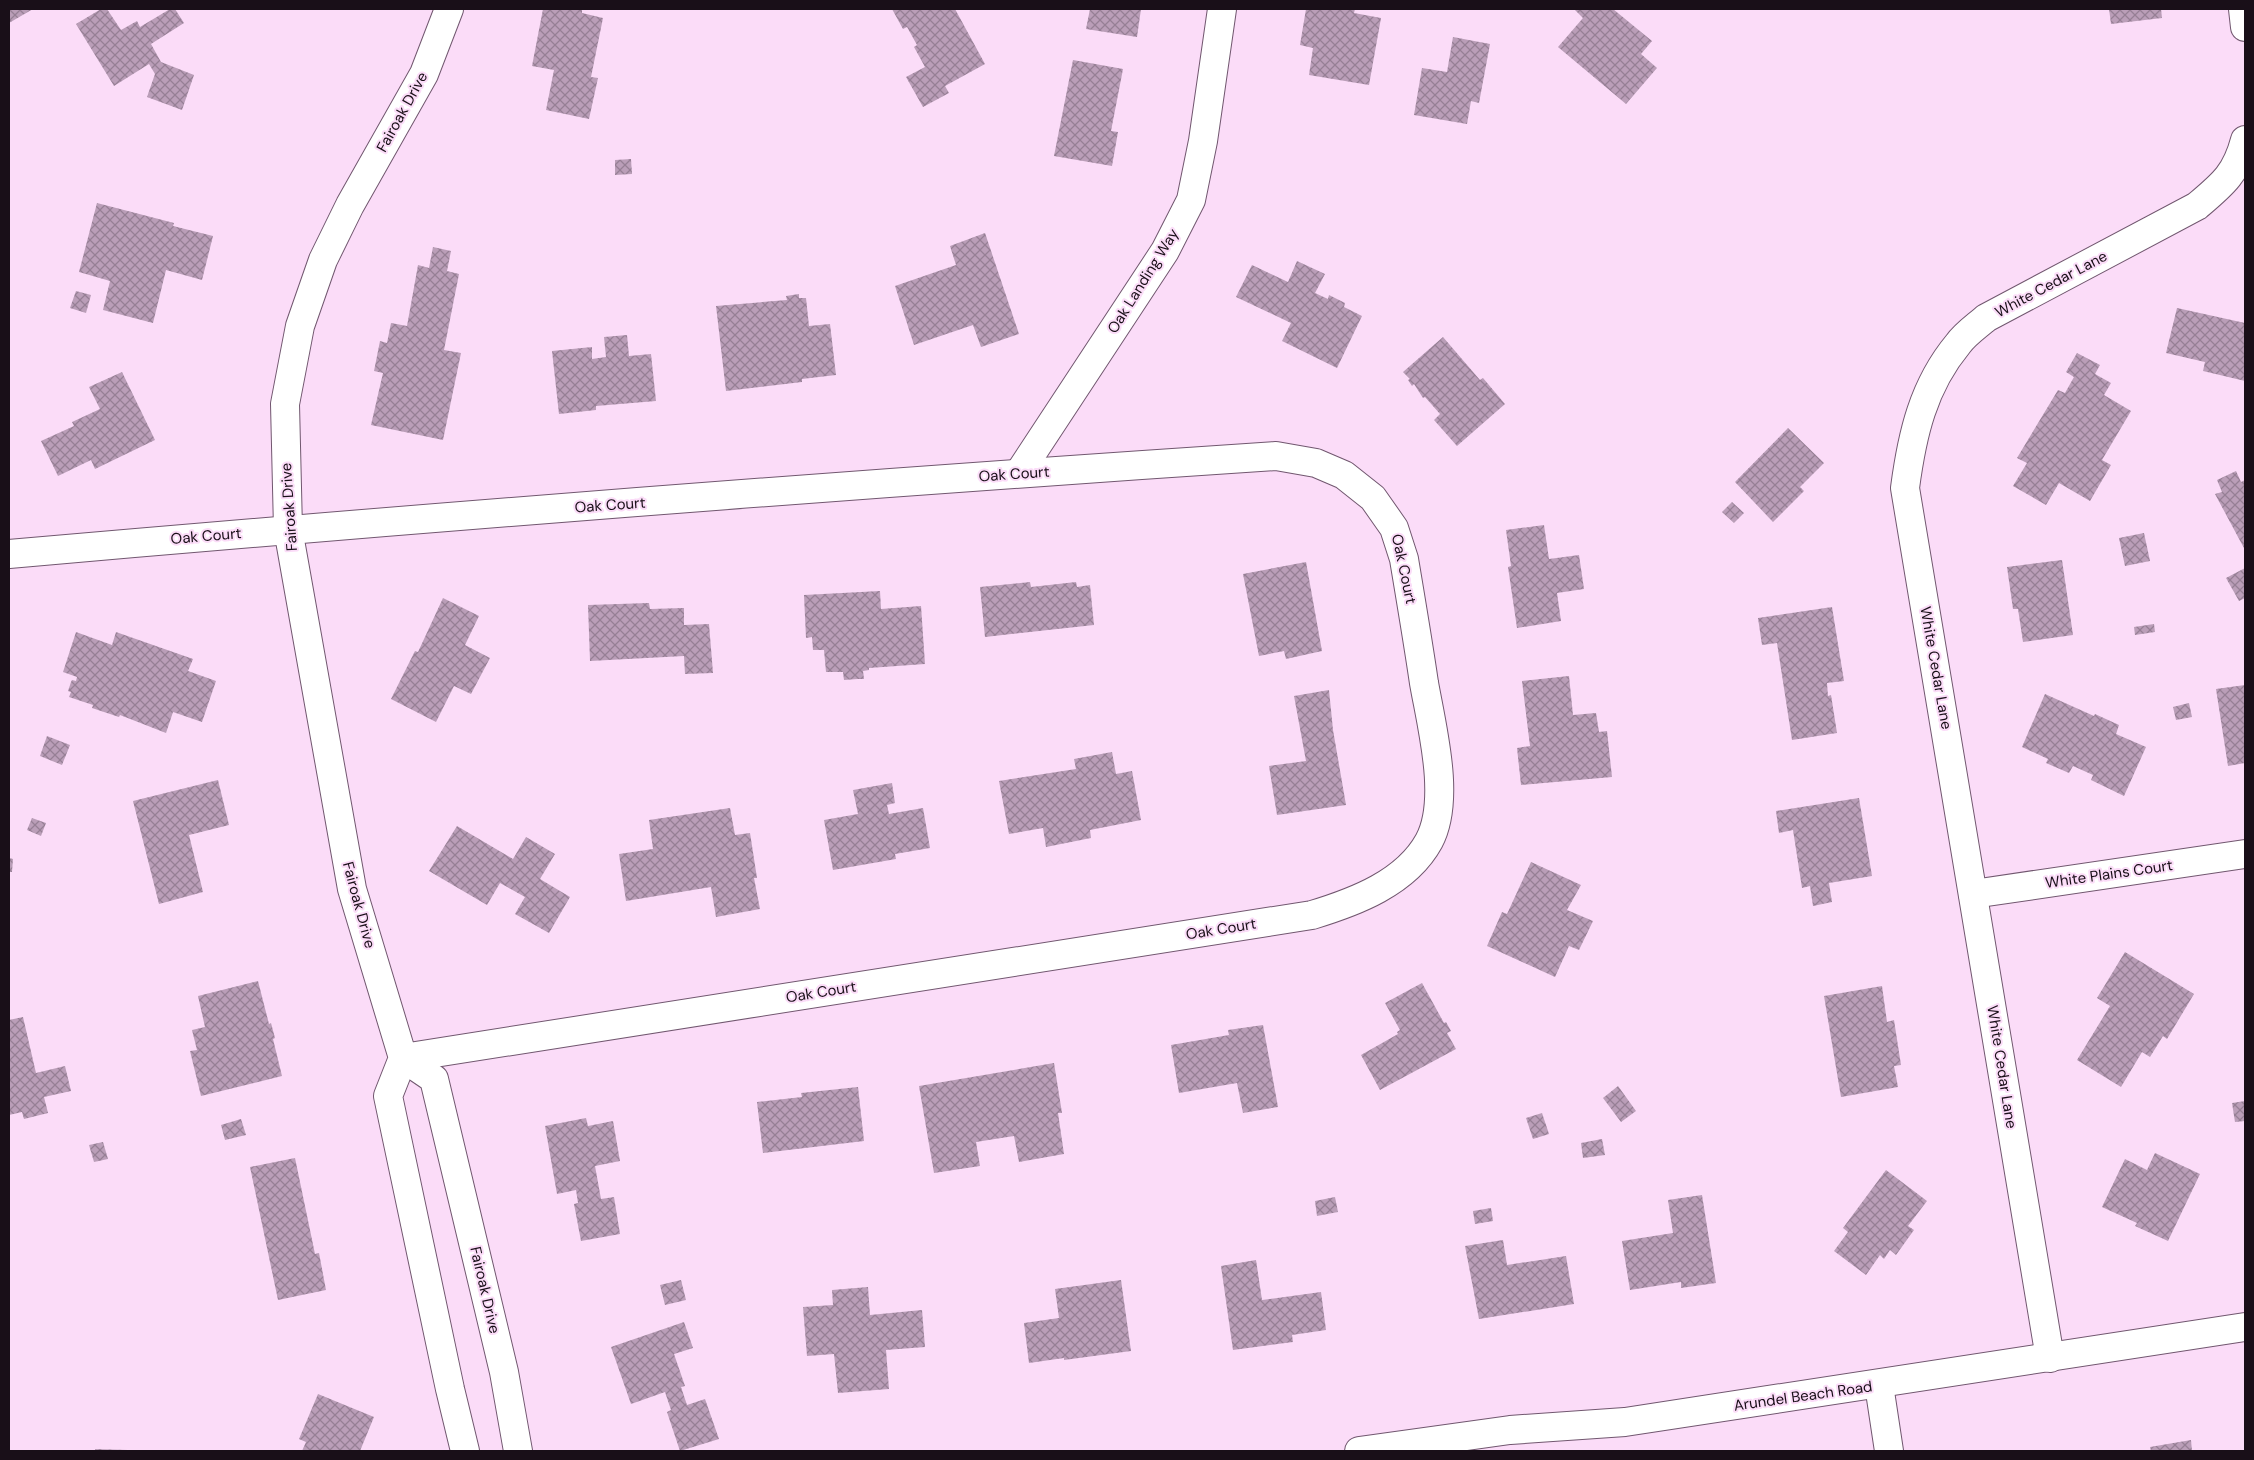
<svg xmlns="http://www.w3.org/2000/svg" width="2254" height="1460" font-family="'DM Sans',sans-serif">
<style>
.building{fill:url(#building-cross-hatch)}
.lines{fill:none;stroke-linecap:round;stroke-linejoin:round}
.street-casing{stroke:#71576f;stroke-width:30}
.secondary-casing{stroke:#71576f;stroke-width:30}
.street{stroke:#fff;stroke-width:28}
.secondary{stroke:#fff;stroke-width:28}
.labels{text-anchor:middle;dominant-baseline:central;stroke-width:4;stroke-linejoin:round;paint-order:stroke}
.street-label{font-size:15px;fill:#190f18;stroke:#fbdcf8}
</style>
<defs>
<pattern id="building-cross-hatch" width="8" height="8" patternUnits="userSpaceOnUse" patternTransform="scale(1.25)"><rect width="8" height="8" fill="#ba9eb8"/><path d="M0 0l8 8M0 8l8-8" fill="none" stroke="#967f95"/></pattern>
</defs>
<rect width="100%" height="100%" fill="#fbdcf8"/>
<g class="building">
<polygon points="9,9 33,9 9,23"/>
<polygon points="101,9 107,9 121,30 137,21 140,27 170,9 175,9 184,23 151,44 161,62 194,75 182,110 147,97 155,74 149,64 114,86 76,24"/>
<polygon points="543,9 582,9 582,13 603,18 591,77 598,78 589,119 546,110 554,70 532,66"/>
<polygon points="892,9 955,9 985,64 945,86 949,93 923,107 906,77 925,67 914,47 917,45 907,27 903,29"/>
<polygon points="1090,9 1141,9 1137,37 1086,29"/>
<polygon points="1306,9 1355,9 1354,13 1381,18 1369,85 1309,75 1313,48 1300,45"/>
<polygon points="1574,9 1613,9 1652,41 1641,54 1657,68 1626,104 1558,47 1583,18"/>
<polygon points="2109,9 2161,9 2162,18 2111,24"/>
<polygon points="1453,37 1490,44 1479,103 1471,101 1467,124 1414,115 1422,68 1447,72"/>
<polygon points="1073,60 1123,69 1111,131 1118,132 1112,166 1054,156"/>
<polygon points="631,159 632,174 615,175 615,160"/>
<polygon points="97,203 174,223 173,226 213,236 202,280 166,270 153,323 103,310 110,281 79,272"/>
<polygon points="985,233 1019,334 981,347 973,325 914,345 895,286 956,265 950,246"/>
<polygon points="433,247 451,251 447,271 459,274 444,350 461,353 443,440 371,425 383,373 374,371 380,341 387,343 391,323 407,326 418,265 429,268"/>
<polygon points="1297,261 1325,274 1315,293 1328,299 1329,295 1345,303 1344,307 1362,316 1337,368 1282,341 1291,323 1236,297 1252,265 1288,282"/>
<polygon points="76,291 91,295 86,313 70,308"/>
<polygon points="799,294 799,298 806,298 809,326 830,324 836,375 802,379 802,382 726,391 716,306 787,300 786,296"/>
<polygon points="2177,308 2245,323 2245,381 2203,371 2205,362 2166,353"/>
<polygon points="627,335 629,356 651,354 656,401 596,406 596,410 559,414 552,351 592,347 592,359 606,357 604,337"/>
<polygon points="1443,337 1480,380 1483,378 1505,404 1457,446 1434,420 1440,414 1425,397 1423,398 1414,384 1412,386 1408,380 1410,379 1403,372"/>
<polygon points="2077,353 2100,365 2095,374 2111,383 2104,395 2131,411 2102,460 2111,465 2090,501 2059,483 2046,505 2013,486 2027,463 2017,458 2058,390 2065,393 2074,377 2066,372"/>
<polygon points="122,372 155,440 95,469 91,460 58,476 41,441 74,426 72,422 100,409 89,387"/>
<polygon points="1788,428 1824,463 1800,487 1804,491 1773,522 1735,482"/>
<polygon points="2236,471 2241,482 2245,480 2245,550 2215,494 2222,492 2217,480"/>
<polygon points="1732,502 1744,513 1734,523 1722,512"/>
<polygon points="1544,525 1549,559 1579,555 1584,589 1557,593 1561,621 1517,628 1508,567 1511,566 1506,530"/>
<polygon points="2144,533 2150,561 2125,566 2119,538"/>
<polygon points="2062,560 2073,635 2023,642 2018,609 2013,609 2007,567"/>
<polygon points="1306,562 1322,651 1286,659 1284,651 1259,656 1243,574"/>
<polygon points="2245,568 2245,598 2239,601 2226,578"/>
<polygon points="1030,582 1031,587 1076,582 1077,587 1090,585 1094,625 985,637 980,587"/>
<polygon points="880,591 881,609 921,606 925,664 869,668 869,670 863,671 864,679 858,679 844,680 843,672 826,672 824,650 813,650 812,637 806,638 804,595"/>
<polygon points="443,598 479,616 465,645 490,658 471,694 454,686 436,722 391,699 415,651 418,652"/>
<polygon points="649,603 650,609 684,608 684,625 709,624 713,673 685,674 684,656 590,661 588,605"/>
<polygon points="1832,607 1844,681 1827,683 1828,696 1831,695 1837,733 1792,740 1777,643 1762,645 1758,618"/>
<polygon points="2154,624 2155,632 2135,635 2134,627"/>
<polygon points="76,632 112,645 116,632 193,659 188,671 216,681 202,722 173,712 166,733 120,715 119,717 92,708 93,705 69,697 71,692 68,691 71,682 72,680 76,681 77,677 63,672"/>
<polygon points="1569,676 1573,715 1596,713 1599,732 1607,731 1612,777 1521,785 1517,748 1530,746 1522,681"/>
<polygon points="2245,685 2245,763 2228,766 2216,689"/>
<polygon points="1329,690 1333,730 1346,805 1277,815 1269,766 1306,761 1294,696"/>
<polygon points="2045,694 2094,716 2095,714 2119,725 2116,734 2146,747 2124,796 2091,780 2093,775 2073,766 2069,773 2046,763 2048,759 2022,747"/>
<polygon points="2189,703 2192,717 2176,720 2173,707"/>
<polygon points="47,736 70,745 62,765 40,756"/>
<polygon points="1112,752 1116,774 1132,771 1141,820 1090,830 1091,838 1046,847 1043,828 1009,834 999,781 1076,769 1074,759"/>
<polygon points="218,780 229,825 189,835 203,892 159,904 133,801"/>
<polygon points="892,783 895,803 887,805 889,814 923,808 930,848 895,854 896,859 833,870 824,820 858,814 853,790"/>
<polygon points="1859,798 1872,876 1829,883 1832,902 1813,906 1810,886 1802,888 1793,830 1779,833 1776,811"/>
<polygon points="730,808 735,835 750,833 757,878 754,878 760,909 716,917 711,887 626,901 619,854 653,849 649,820"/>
<polygon points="32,818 46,823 41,836 27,830"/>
<polygon points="457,826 513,859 526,837 555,854 540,879 570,897 549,933 515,914 525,897 500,883 487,905 429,871"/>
<polygon points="9,858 13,859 12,872 9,872"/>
<polygon points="1531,862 1581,885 1567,910 1593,921 1579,950 1569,946 1555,977 1487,946 1502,912 1507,914"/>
<polygon points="2125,952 2194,994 2167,1039 2163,1036 2150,1057 2142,1052 2121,1087 2077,1060 2110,1006 2097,998"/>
<polygon points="258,981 269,1024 271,1023 275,1038 273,1039 282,1076 201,1096 190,1051 197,1050 192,1030 205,1027 198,996"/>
<polygon points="1422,983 1444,1023 1446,1022 1451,1031 1447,1033 1456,1049 1380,1090 1361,1055 1398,1034 1397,1032 1400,1030 1385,1003"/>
<polygon points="1882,986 1887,1022 1894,1020 1896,1033 1901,1065 1894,1066 1898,1087 1841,1097 1824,996"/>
<polygon points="23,1017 36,1073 65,1066 71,1091 44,1097 48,1113 24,1119 22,1112 9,1115 9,1020"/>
<polygon points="1263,1025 1278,1107 1243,1113 1237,1083 1179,1093 1171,1045 1229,1035 1228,1030"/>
<polygon points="1054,1063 1062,1113 1058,1113 1064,1154 1019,1162 1014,1136 976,1142 980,1166 934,1173 919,1086"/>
<polygon points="1618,1086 1636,1111 1621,1122 1603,1098"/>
<polygon points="858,1087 864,1141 763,1153 757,1102 802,1097 801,1093"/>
<polygon points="2245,1101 2245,1121 2235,1122 2232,1103"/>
<polygon points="1542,1113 1549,1134 1533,1139 1526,1118"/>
<polygon points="586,1118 588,1126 613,1121 620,1161 595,1166 601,1199 614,1197 620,1234 581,1241 574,1204 578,1203 576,1190 557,1194 545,1126"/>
<polygon points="241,1119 246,1135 225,1140 221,1125"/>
<polygon points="1602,1139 1605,1155 1583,1158 1581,1143"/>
<polygon points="103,1142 108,1159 94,1162 89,1145"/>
<polygon points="2155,1153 2200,1174 2168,1241 2135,1226 2137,1223 2102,1207 2125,1159 2147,1170"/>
<polygon points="295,1158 315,1254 319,1253 326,1290 278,1300 250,1167"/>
<polygon points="1886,1170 1927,1201 1908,1226 1914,1230 1896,1255 1890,1250 1884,1259 1880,1255 1866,1275 1834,1251 1848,1232 1843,1228"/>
<polygon points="1702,1195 1716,1283 1681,1288 1681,1282 1630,1290 1622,1241 1673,1233 1668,1200"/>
<polygon points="1335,1197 1338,1212 1317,1216 1315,1201"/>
<polygon points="1491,1208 1493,1221 1475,1224 1473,1211"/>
<polygon points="1503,1240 1507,1265 1566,1256 1574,1304 1479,1319 1465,1246"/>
<polygon points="1256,1260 1262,1300 1321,1292 1326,1330 1292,1335 1293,1342 1233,1350 1221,1266"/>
<polygon points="681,1280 686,1300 665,1305 660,1285"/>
<polygon points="1121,1280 1131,1351 1064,1360 1064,1358 1029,1363 1024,1323 1059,1318 1055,1289"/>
<polygon points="868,1287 870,1315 922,1310 925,1347 886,1350 889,1389 838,1393 834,1354 807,1356 803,1307 833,1305 832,1290"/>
<polygon points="684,1322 693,1348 674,1354 685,1386 681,1387 687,1405 705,1399 719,1439 680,1451 667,1412 671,1410 665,1392 631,1404 611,1347"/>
<polygon points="318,1394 374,1417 360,1451 302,1451 306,1442 299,1439"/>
<polygon points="2191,1440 2192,1451 2151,1451 2150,1447"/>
<polygon points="95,1449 128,1450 128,1451 95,1451"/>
</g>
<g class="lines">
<defs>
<g id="street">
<polyline points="449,9 424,74 350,205 323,260 300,326 285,404 288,529 352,889 403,1058 388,1096 450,1389 465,1451"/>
<polyline points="2243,9 2245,27"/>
<polyline points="1019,473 1165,251 1191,200 1203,141 1222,9"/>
<path d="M9,554C431,517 853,484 1276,456L1316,463L1344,475L1373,498L1394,528L1404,559C1411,601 1418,642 1424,683C1432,728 1451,800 1429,841C1406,883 1355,902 1312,915L403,1058"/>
<polyline points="1973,894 2245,854"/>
<polyline points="403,1058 434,1079 504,1372 518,1451"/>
<path d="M2050,1358L1905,488C1912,435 1923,386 1958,344C1965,334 1977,326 1986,318L2197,206C2223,184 2236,174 2245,140"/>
<polyline points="1879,1385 1889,1451"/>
</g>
<polyline id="secondary" points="1359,1451 1510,1430 1625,1422 2245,1327"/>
</defs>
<use href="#street" class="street-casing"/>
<use href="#secondary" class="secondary-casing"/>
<use href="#street" class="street"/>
<use href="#secondary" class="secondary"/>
</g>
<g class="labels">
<g class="street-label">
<text transform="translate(402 112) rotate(-61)">Fairoak Drive</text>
<text transform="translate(1143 281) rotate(-58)">Oak Landing Way</text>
<text transform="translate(2051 284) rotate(-28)">White Cedar Lane</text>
<text transform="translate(1014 474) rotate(-4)">Oak Court</text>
<text transform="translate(610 505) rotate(-4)">Oak Court</text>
<text transform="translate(289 507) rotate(-94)">Fairoak Drive</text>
<text transform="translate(206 536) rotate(-5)">Oak Court</text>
<text transform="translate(1404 569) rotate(78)">Oak Court</text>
<text transform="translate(1936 668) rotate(80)">White Cedar Lane</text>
<text transform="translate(2109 874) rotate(-8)">White Plains Court</text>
<text transform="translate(359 905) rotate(75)">Fairoak Drive</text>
<text transform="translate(1221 929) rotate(-9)">Oak Court</text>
<text transform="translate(821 992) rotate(-9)">Oak Court</text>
<text transform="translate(2002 1067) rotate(81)">White Cedar Lane</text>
<text transform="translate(485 1290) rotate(77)">Fairoak Drive</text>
<text transform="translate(1803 1396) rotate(-8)">Arundel Beach Road</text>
</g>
</g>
<rect width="2254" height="1460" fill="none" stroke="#190f18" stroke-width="20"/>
</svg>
